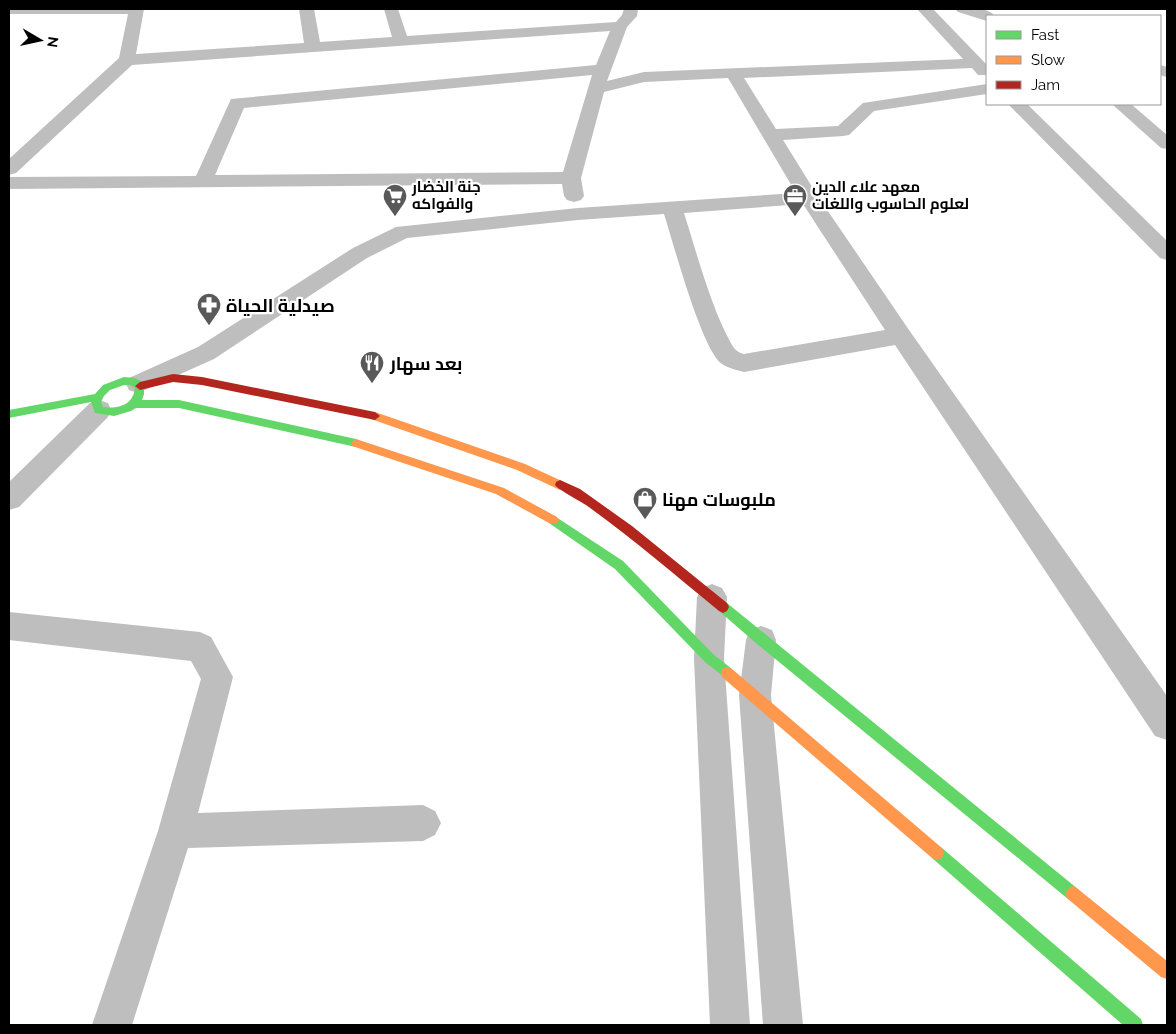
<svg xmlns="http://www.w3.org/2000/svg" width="1176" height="1034" font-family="Raleway,Cairo,sans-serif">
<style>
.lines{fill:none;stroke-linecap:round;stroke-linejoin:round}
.street{fill:#bebebe;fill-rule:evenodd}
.fast{fill:#63d668;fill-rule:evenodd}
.slow{fill:#ff974d;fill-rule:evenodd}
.jam{fill:#b3261e;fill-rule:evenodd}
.labels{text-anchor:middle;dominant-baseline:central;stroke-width:4.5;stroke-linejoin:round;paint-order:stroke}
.far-poi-label{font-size:15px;font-weight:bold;fill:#000;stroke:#fff;text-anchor:start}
.poi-label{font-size:18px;font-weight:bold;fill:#000;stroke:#fff;text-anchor:start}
</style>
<rect width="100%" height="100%" fill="#fff"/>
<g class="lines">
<g class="street">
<path d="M9,9H144L136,54L304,43L299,9H314L320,42L392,37L384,9H398L407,36L616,22L622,15L624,9H638L637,16L627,27L607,81L644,72L963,59L917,9H933L987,65V75H978L972,68L744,78L776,129L838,126L863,103L987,84V94L874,111L849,135L843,136L783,140L819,198L909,330L1167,696V740L1155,736L895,345L744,372C737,370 728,368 722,364C702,351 673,242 664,214L578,220L407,238L367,258L214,359L138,393L129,390L126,384L129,378L198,347L353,248L396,227L578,208L796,193L728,78L644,82L604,92L581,178L584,196L581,200L574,202L567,200L564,196L562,184L9,189V177L196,176L231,99L596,65L610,31L132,65L16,173L9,175V159L119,58L128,14H9ZM592,75L563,172L215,175L244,108ZM803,204L885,330L744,354C739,353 735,350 732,345C711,308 697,254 684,213Z"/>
<path d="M955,9C967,8 987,6 995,16H987V21L958,12Z"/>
<polygon points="1160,65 1167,67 1167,77 1160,75"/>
<polygon points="1008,104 1027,104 1167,241 1167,260 1160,258"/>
<polygon points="1112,104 1131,104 1167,135 1167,149 1161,148"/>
<polygon points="99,400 108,403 111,410 108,417 19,507 9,510 9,482 90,403"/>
<polygon points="712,584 722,588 727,597 724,658 750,1025 710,1025 694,658 697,597 702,588"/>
<polygon points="9,612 200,632 211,637 233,677 198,813 423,805 435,811 441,823 435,835 423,841 188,848 132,1025 92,1025 158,831 201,679 191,661 9,640"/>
<polygon points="761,626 772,630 776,640 771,695 803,1025 763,1025 739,695 746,640 750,630"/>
</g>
<g class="fast">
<path d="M124,377L135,378L144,383V394L142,400H179L356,439L361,443L356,447L179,408H136L131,411L114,416L95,413L91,402L9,418V410L95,394L103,385ZM124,385H130L135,388C133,405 119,409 103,407L101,402L104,396L110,390Z"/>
<polygon points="553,515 623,561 713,654 732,669 733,673 732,677 727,679 705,662 615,569 549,523 547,520 549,517"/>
<polygon points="723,601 727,603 1078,889 1081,894 1078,899 1073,902 1068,899 757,644 719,611 717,607 719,603"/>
<polygon points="937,846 942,848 1141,1019 1143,1025 1123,1025 932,858 930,853 932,848"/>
</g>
<g class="slow">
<polygon points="375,412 525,464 564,482 565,485 564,488 560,490 517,470 371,419 370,416"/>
<polygon points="356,439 504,488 557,517 559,520 557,523 549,523 496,494 352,446 351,443"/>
<polygon points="727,667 732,669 942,848 944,853 942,858 937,860 932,858 722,677 721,673 722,669"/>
<polygon points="1073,886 1078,889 1167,961 1167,979 1161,977 1068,899 1065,894 1068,889"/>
</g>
<g class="jam">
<polygon points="173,374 202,377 375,412 380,416 375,420 202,385 173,382 140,390 135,386 140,382"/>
<path d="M560,480L580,489L632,526L727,603L729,607L727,611L723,613L719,611C675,575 632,538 586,505C580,501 557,489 555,485L556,482Z"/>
</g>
</g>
<defs>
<symbol id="supermarket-pin" viewBox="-11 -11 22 30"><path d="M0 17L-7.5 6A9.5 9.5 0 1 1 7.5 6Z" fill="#595959" stroke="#fff"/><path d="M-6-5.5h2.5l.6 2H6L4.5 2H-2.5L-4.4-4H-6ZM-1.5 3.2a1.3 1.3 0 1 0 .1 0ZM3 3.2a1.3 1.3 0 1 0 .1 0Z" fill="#fff"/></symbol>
<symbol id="office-pin" viewBox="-11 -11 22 30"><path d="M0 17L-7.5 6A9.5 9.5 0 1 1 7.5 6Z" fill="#595959" stroke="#fff"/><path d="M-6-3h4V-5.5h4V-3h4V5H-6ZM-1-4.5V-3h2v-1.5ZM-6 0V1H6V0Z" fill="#fff"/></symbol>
<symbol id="pharmacy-pin" viewBox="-11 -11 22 30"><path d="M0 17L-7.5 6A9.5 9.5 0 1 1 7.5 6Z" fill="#595959" stroke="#fff"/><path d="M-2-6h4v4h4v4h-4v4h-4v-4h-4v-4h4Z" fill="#fff"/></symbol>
<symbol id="restaurant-pin" viewBox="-11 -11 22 30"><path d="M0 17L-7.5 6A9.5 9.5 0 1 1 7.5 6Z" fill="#595959" stroke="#fff"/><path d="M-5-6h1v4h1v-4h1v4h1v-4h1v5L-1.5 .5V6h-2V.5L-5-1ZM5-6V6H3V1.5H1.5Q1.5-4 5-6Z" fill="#fff"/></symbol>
<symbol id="shop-pin" viewBox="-11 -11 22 30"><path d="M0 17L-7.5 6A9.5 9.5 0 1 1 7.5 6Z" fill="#595959" stroke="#fff"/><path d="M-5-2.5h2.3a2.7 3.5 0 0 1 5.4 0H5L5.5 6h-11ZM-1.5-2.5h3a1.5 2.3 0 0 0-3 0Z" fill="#fff"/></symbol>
</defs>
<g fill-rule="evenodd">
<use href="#supermarket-pin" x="381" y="182" width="28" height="38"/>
<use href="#office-pin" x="781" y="182" width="28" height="38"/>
<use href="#pharmacy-pin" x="195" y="291" width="28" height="38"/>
<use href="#restaurant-pin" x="358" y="349" width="28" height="38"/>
<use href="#shop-pin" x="631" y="485" width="28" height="38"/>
</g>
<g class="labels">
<g class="far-poi-label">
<text x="412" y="187">جنة الخضار<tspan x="412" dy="17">والفواكه</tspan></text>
<text x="812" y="187">معهد علاء الدين<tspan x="812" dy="17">لعلوم الحاسوب واللغات</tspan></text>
</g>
<g class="poi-label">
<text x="226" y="305">صيدلية الحياة</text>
<text x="390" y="363">بعد سهار</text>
<text x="662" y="499">ملبوسات مهنا</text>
</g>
</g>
<rect width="1176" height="1034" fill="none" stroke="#000000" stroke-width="20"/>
<rect x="986" y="15" width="175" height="90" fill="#ffffff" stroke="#999999"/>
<rect x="996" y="31" width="25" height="8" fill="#63d668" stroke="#999999"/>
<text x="1031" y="40" font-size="15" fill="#000000">Fast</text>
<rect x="996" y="56" width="25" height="8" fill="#ff974d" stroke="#999999"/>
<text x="1031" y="65" font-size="15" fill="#000000">Slow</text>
<rect x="996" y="81" width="25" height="8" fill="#b3261e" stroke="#999999"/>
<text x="1031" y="90" font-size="15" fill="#000000">Jam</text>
<g transform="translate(40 40) rotate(99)" stroke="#ffffff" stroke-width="4" paint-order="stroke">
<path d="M0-4L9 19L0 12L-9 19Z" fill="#000000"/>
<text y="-8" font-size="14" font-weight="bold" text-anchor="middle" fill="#000000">N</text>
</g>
</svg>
